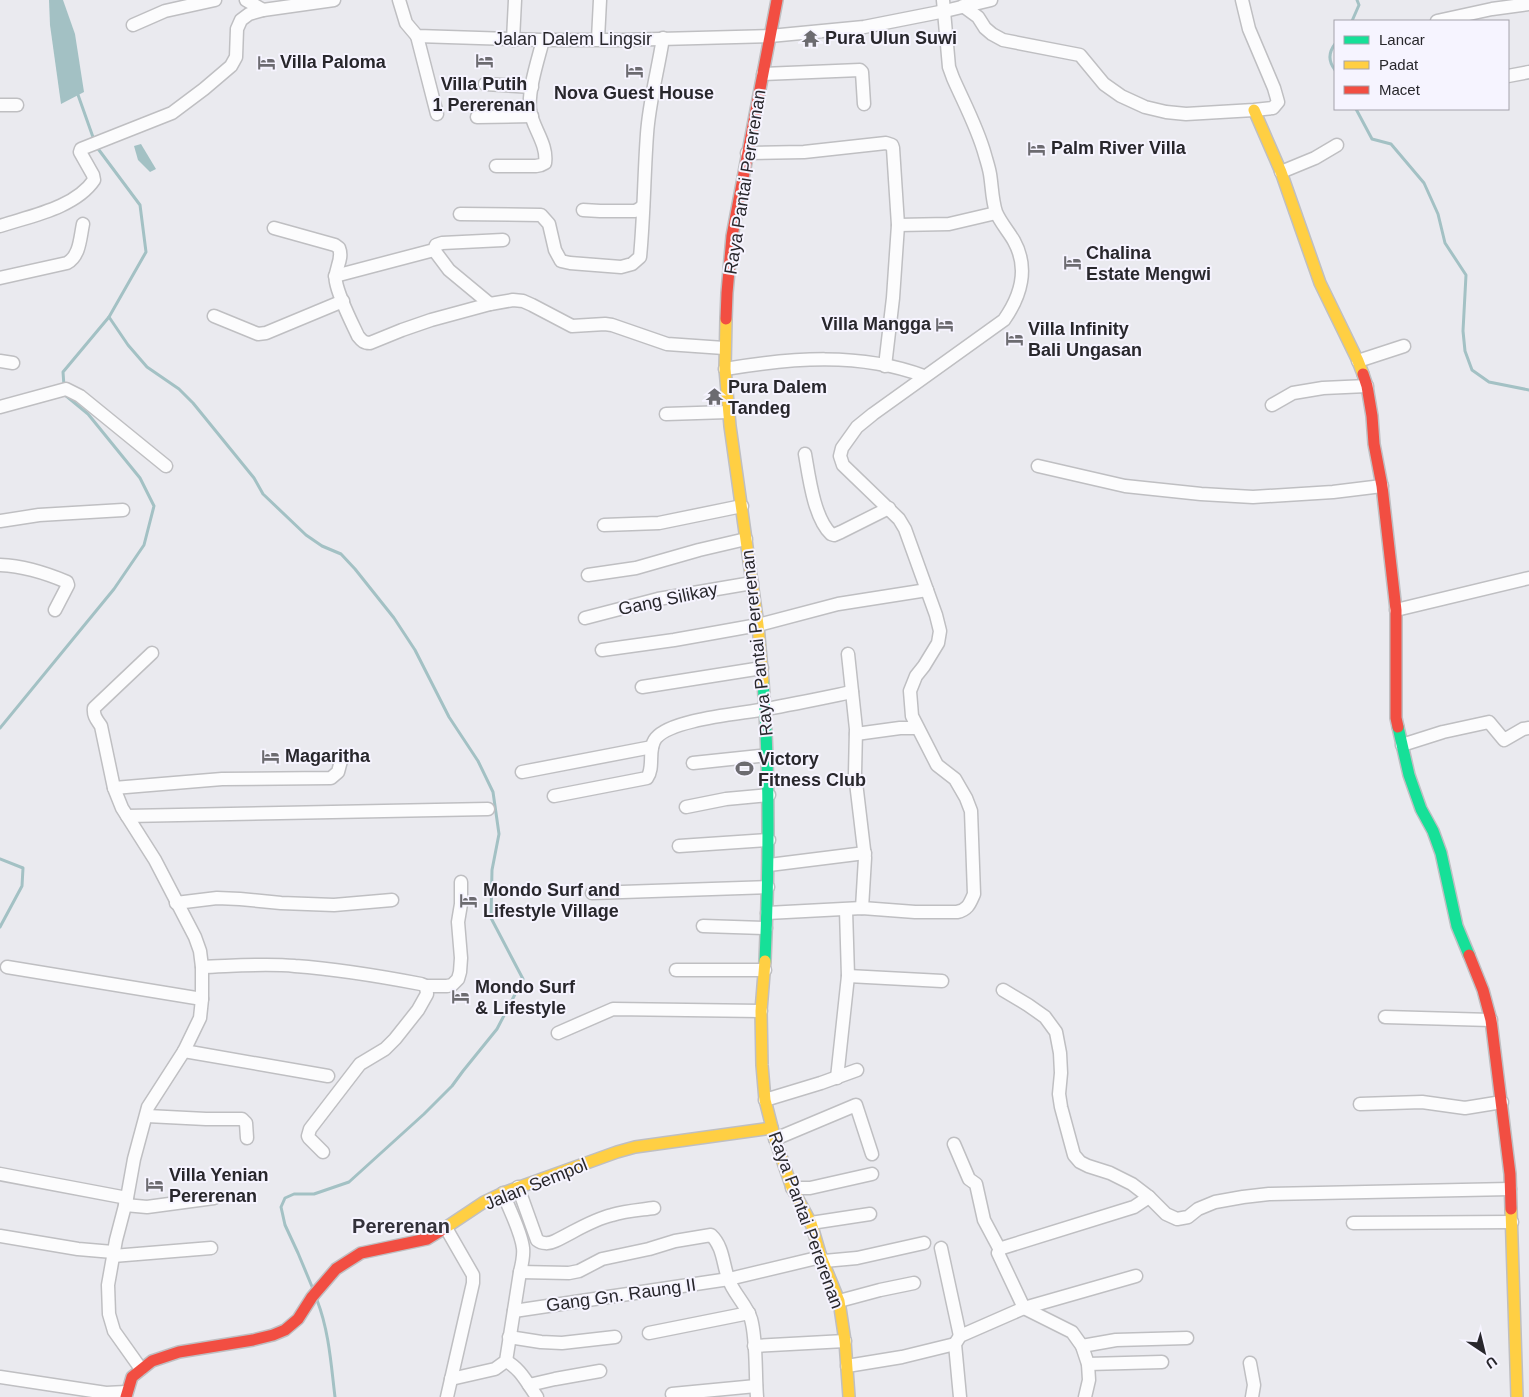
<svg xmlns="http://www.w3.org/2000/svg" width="1529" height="1397" font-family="Helvetica,sans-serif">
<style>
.water{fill:#a3c1c4}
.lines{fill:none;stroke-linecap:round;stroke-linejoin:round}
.stream{stroke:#a3c1c4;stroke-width:3}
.street-casing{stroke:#bfbfc2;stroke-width:15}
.fast-casing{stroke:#bfbfc2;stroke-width:14}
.slow-casing{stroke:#bfbfc2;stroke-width:14}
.jam-casing{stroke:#bfbfc2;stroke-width:14}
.street{stroke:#fcfcfd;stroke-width:12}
.fast{stroke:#16e098;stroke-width:11}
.slow{stroke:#ffcf43;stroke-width:11}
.jam{stroke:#f24e42;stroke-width:11}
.labels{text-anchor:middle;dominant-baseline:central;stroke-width:4;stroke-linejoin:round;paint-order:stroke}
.poi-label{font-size:18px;font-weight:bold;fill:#28272c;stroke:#f6f4ff;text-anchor:start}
.street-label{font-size:18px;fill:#28272c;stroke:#f6f4ff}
.quarter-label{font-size:20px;font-weight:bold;fill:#34323b;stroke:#f6f4ff}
</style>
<rect width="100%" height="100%" fill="#eaeaef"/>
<g class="water">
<polygon points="49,0 63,0 75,34 84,92 61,104 50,25"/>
<polygon points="141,144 156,169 150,172 138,160 134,146"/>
</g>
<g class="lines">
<g class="stream">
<polyline points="1352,21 1359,5 1357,0"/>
<path d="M1335,44C1328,53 1328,61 1335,70"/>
<polyline points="77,92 94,140"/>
<polyline points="1356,109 1372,139 1391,144 1424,183 1438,214 1445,243 1466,275 1463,331 1465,351 1472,370 1489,382 1529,390"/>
<polyline points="109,317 128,345 147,367 179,389 193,403 254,478 263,494 306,535 322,546 341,554 355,569 394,618 415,650 449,717 478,761 493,792 499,834 492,870 491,918 523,979 497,1029 463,1071 452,1086 424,1114 349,1182 314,1194 294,1194 285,1198 281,1207 285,1225 298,1253 313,1289"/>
<polyline points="64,386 63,372 109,317 146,252 140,205 96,146"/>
<polyline points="0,728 114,589 144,545 154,506 140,478 88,414 65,395 64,392"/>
<polyline points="0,859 23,868 22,886 0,927"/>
<path d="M317,1300C329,1331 331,1364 335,1397"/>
</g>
<defs>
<g id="street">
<polyline points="246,0 263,10"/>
<polyline points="399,0 406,23 417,36 543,40 622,40 770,36 864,27 945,11 991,0"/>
<polyline points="963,6 978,17 985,28 992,34 1003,40 1080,55 1104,84 1121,96 1145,107 1166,112 1186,114 1254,110 1273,108 1278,102 1274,88 1249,29 1242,0"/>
<polyline points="1437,21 1492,9 1529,4"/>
<polyline points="133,25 165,11 215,0"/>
<polyline points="417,36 437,114"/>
<polyline points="598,39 600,0"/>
<polyline points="513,40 515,0"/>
<polyline points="763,74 860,70 862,72 864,104"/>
<polyline points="1508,76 1529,72"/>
<polyline points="485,84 532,87"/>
<polyline points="0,105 17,105"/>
<polyline points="477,117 532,116"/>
<polyline points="747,153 804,152 886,143 892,145 893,148 898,225 893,298 885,366"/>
<path d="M496,166H536L541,165L545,163C548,144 532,127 530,110C528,89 538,60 543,40"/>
<polyline points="1281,172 1315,158 1337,145"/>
<polyline points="583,210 600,211 635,211 639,209 643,206"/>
<path d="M460,214L541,215L549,224L555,250L561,261L570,263L621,267L632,264L640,257C644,216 644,175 647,134C649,103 658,70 663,38"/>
<polyline points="898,225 949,224 996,213"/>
<path d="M0,226C30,216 75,208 94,180L93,175L80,152L81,149L172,113L204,89L231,66L236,57L237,29L241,20L249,14L263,10L334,0"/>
<path d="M274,228L335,245L339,248C344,260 333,270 336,282C339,298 351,321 358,336C362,341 364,343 370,343L402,330L431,320L490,304L513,300L523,301L532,305L572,326L605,324L612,325L667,344L724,348"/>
<polyline points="434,250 449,270 490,304"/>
<polyline points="335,276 434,250 436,245 442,243 503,240"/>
<path d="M0,278L67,263C80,256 80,238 83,224"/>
<polyline points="214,316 258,334 266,333 343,301"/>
<polyline points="0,361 13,363"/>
<polyline points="1358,361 1404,346"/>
<path d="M725,369C791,358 860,352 924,376"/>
<polyline points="1272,405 1293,393 1323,388 1367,386"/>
<polyline points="0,407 66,389 80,396 166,466"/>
<polyline points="666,414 728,412"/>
<path d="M805,454C809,477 814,518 831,534L834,535L841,532L889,508"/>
<polyline points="1038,466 1125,486 1201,494 1253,497 1333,492 1382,486"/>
<polyline points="0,521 39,515 123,510"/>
<polyline points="604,525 659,523 742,506"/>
<path d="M0,565C23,566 46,573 67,582L68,585L55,610"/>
<polyline points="588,575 636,568 699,550 746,539"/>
<polyline points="1396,610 1529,578"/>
<polyline points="585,618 658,599 752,583"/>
<polyline points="602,650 674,640 719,632 758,625 838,604 927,590"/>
<polyline points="848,654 856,729 855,774 865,858 862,908"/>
<polyline points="642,687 762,668"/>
<polyline points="856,734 900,728 917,728"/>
<polyline points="1402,745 1443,732 1489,722 1504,740 1523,729 1529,728"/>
<polyline points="693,763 768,755"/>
<polyline points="522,772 652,747"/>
<polyline points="114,788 222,779 331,778 338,772 342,757"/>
<path d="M554,796L647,778C655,767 647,749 656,738C672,719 740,714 766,709C795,704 823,698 852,692"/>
<polyline points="686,807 726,799 769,795"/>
<polyline points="127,816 488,809"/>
<polyline points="679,846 769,840"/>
<polyline points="769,865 865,853"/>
<polyline points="592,893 768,887"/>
<polyline points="176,903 217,898 240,899 281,903 334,905 392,900"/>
<path d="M767,913L862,908L915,912H957C968,910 970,903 974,894L971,811L966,798L955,779L937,765L912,716L910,691L916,676L924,666L938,643L940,631L936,615L905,529L899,519L843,465L840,456L842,448L857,427L873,414L1004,320C1021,296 1029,268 1014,241C1009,232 1000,222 996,212C992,200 992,186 990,174C989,168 987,162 985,155C978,129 964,103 953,78L949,67L943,0"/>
<polyline points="703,926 766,928"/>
<polyline points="7,967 202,999"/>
<path d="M202,967C233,966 264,963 295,966C337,969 379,976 421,984L426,986H447L452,985L458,979L460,972L461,958L458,922L461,904V882"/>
<polyline points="676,970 765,970"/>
<polyline points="848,976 942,981"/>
<polyline points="1003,990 1028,1005 1045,1017 1056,1032 1060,1053 1061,1073 1059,1094 1061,1107 1074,1155 1080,1162 1088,1166 1110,1173 1132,1184 1149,1197 1166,1214 1177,1219 1188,1217 1198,1209 1215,1202 1243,1197 1269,1194 1510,1189"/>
<polyline points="1385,1017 1491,1020"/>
<polyline points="558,1033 613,1009 761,1011"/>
<polyline points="184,1051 328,1076"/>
<polyline points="837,1078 848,976 846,910"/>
<polyline points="765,1100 821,1083 857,1070"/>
<polyline points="1360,1104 1422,1102 1465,1108 1502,1102"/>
<polyline points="147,1116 206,1119 242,1119 246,1123 247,1138"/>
<polyline points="775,1139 856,1105 872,1154"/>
<polyline points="954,1144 969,1179 976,1184 984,1220 1000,1250 998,1253 1024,1308"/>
<polyline points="323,1152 309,1138 308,1136 310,1129 360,1064 385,1049 395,1039 418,1010 427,994 426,986"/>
<polyline points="0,1174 127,1198"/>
<path d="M518,1187L537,1240C542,1244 549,1244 555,1241C574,1232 591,1220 612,1215C625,1211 640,1210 654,1208"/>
<polyline points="792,1188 810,1188 872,1174"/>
<polyline points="125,1205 147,1207 214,1198"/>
<polyline points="811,1223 870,1214"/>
<polyline points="1353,1223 1512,1222"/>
<polyline points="446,1228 473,1275 473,1283 447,1397"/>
<polyline points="0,1236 78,1249 113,1252"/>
<polyline points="941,1248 960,1336"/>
<polyline points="1000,1250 1002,1248 1134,1207 1149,1197"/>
<polyline points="113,1256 211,1248"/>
<polyline points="824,1261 857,1258 924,1243"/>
<path d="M520,1272L569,1273L579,1271L602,1259L649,1249L675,1241L711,1235C723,1246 723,1264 728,1278C733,1293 746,1304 751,1319C757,1340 755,1374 757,1397"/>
<polyline points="839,1301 880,1290 914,1283"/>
<polyline points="1024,1308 1072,1332 1082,1346 1088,1364 1089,1380 1085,1397"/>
<polyline points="514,1311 729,1279 821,1257"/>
<polyline points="649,1333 749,1313"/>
<polyline points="509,1337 541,1342 562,1343 615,1337"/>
<polyline points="754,1346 845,1341"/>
<polyline points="1082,1346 1116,1340 1187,1338"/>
<path d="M506,1361C517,1367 523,1376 529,1385L555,1379L600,1371"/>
<polyline points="1250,1363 1254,1385 1252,1397"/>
<polyline points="1088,1364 1162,1362"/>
<polyline points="847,1366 902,1357 955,1344"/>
<path d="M141,1369L114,1331L109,1314L108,1285L116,1240L127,1198L134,1159L148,1107L184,1051L200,1018L202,999V967L200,951L195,937L155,860L122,808L114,788L101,726C97,720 93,716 94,708L152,653"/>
<polyline points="0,1377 106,1393 126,1392"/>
<path d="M451,1379L495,1369L506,1361L520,1272C522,1264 524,1256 523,1248C521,1231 509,1209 503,1193"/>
<polyline points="529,1385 537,1397"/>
<polyline points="672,1394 756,1386"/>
<polyline points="960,1397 955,1344 960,1336 1024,1308 1136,1276"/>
</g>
<g id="fast">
<path d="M763,682C770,775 769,868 765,961"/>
<polyline points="1398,727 1409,775 1421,809 1433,831 1441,853 1457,926 1469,955"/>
</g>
<g id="slow">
<polyline points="1254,110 1281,172 1320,283 1358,361 1363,374"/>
<polyline points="726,319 725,369 730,426 758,625 763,682"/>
<polyline points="765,961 761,1011 762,1065 765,1100 775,1139 792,1188 811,1223 821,1257 839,1301 845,1341 849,1397"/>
<polyline points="1511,1209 1517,1397"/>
<polyline points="445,1228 484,1202 503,1193 617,1152 635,1147 772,1128"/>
</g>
<g id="jam">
<polyline points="726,319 727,293 732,236 777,0"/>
<polyline points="1363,374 1367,386 1372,416 1374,444 1382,486 1396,610 1396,718 1398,727"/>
<polyline points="1469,955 1483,990 1491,1020 1510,1174 1511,1209"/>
<polyline points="126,1397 132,1377 152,1361 179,1352 253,1340 273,1335 285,1330 298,1319 312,1297 336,1269 361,1253 427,1239 445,1228"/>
</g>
</defs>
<use href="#street" class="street-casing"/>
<use href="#fast" class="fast-casing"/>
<use href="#slow" class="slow-casing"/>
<use href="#jam" class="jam-casing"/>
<use href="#street" class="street"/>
<use href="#fast" class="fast"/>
<use href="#slow" class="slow"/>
<use href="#jam" class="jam"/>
</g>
<defs>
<symbol id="temple-bare" viewBox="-9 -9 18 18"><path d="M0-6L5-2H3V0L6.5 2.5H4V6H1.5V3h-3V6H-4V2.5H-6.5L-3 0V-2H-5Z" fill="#6c6b70" stroke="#f6f4ff" stroke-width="2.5" paint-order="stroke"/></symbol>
<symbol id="hotel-bare" viewBox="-9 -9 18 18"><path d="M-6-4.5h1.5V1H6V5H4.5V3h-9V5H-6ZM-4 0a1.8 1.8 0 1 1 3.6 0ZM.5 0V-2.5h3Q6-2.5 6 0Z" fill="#6c6b70" stroke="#f6f4ff" stroke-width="2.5" paint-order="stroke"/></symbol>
<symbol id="stadium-bare" viewBox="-9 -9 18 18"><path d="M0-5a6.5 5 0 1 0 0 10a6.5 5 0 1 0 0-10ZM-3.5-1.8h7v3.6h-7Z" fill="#6c6b70" stroke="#f6f4ff" stroke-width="2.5" paint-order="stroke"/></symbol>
</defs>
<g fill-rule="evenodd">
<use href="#temple-bare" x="798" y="26" width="25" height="25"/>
<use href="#hotel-bare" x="472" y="48" width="25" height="25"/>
<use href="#hotel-bare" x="254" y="50" width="25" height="25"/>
<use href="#hotel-bare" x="622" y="58" width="25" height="25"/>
<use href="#hotel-bare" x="1024" y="136" width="25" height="25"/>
<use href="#hotel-bare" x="1060" y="250" width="25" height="25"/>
<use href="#hotel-bare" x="932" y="312" width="25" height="25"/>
<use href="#hotel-bare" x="1002" y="326" width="25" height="25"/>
<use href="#temple-bare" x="702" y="384" width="25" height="25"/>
<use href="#hotel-bare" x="258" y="744" width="25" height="25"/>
<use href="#stadium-bare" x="732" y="756" width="25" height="25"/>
<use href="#hotel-bare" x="456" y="888" width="25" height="25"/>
<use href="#hotel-bare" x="448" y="984" width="25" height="25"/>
<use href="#hotel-bare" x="142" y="1172" width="25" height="25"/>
</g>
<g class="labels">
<g class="poi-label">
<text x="825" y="38">Pura Ulun Suwi</text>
<text x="280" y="62">Villa Paloma</text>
<text x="484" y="84" text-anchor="middle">Villa Putih<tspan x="484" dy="21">1 Pererenan</tspan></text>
<text x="634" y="93" text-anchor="middle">Nova Guest House</text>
<text x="1051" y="148">Palm River Villa</text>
<text x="1086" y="253">Chalina<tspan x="1086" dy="21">Estate Mengwi</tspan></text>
<text x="931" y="324" text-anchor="end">Villa Mangga</text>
<text x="1028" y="329">Villa Infinity<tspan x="1028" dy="21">Bali Ungasan</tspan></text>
<text x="728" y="387">Pura Dalem<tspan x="728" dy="21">Tandeg</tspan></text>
<text x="285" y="756">Magaritha</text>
<text x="758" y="759">Victory<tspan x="758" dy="21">Fitness Club</tspan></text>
<text x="483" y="890">Mondo Surf and<tspan x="483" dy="21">Lifestyle Village</tspan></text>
<text x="475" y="987">Mondo Surf<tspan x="475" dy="21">&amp; Lifestyle</tspan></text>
<text x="169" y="1175">Villa Yenian<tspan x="169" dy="21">Pererenan</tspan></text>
</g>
<g class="street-label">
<text x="573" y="39">Jalan Dalem Lingsir</text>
<text transform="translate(745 182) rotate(-81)">Raya Pantai Pererenan</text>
<text transform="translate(668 599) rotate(-12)">Gang Silikay</text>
<text transform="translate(757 643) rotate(-96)">Raya Pantai Pererenan</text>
<text transform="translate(536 1184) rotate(-22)">Jalan Sempol</text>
<text transform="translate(806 1220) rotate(70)">Raya Pantai Pererenan</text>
<text transform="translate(621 1295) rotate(-8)">Gang Gn. Raung II</text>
</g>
<g class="quarter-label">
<text x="401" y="1226">Pererenan</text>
</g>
</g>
<rect x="1334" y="20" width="175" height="90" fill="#f6f4ff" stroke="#a4a2ab"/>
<rect x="1344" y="36" width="25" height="8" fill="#16e098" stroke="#a4a2ab"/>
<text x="1379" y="45" font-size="15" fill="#28272c">Lancar</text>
<rect x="1344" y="61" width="25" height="8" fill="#ffcf43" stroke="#a4a2ab"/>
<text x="1379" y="70" font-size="15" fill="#28272c">Padat</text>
<rect x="1344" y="86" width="25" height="8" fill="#f24e42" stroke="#a4a2ab"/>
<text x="1379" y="95" font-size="15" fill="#28272c">Macet</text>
<g transform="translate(1484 1352) rotate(145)" stroke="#f6f4ff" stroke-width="4" paint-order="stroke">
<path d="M0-4L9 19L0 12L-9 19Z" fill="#28272c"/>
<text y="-8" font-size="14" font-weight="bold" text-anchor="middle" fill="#28272c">U</text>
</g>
</svg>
